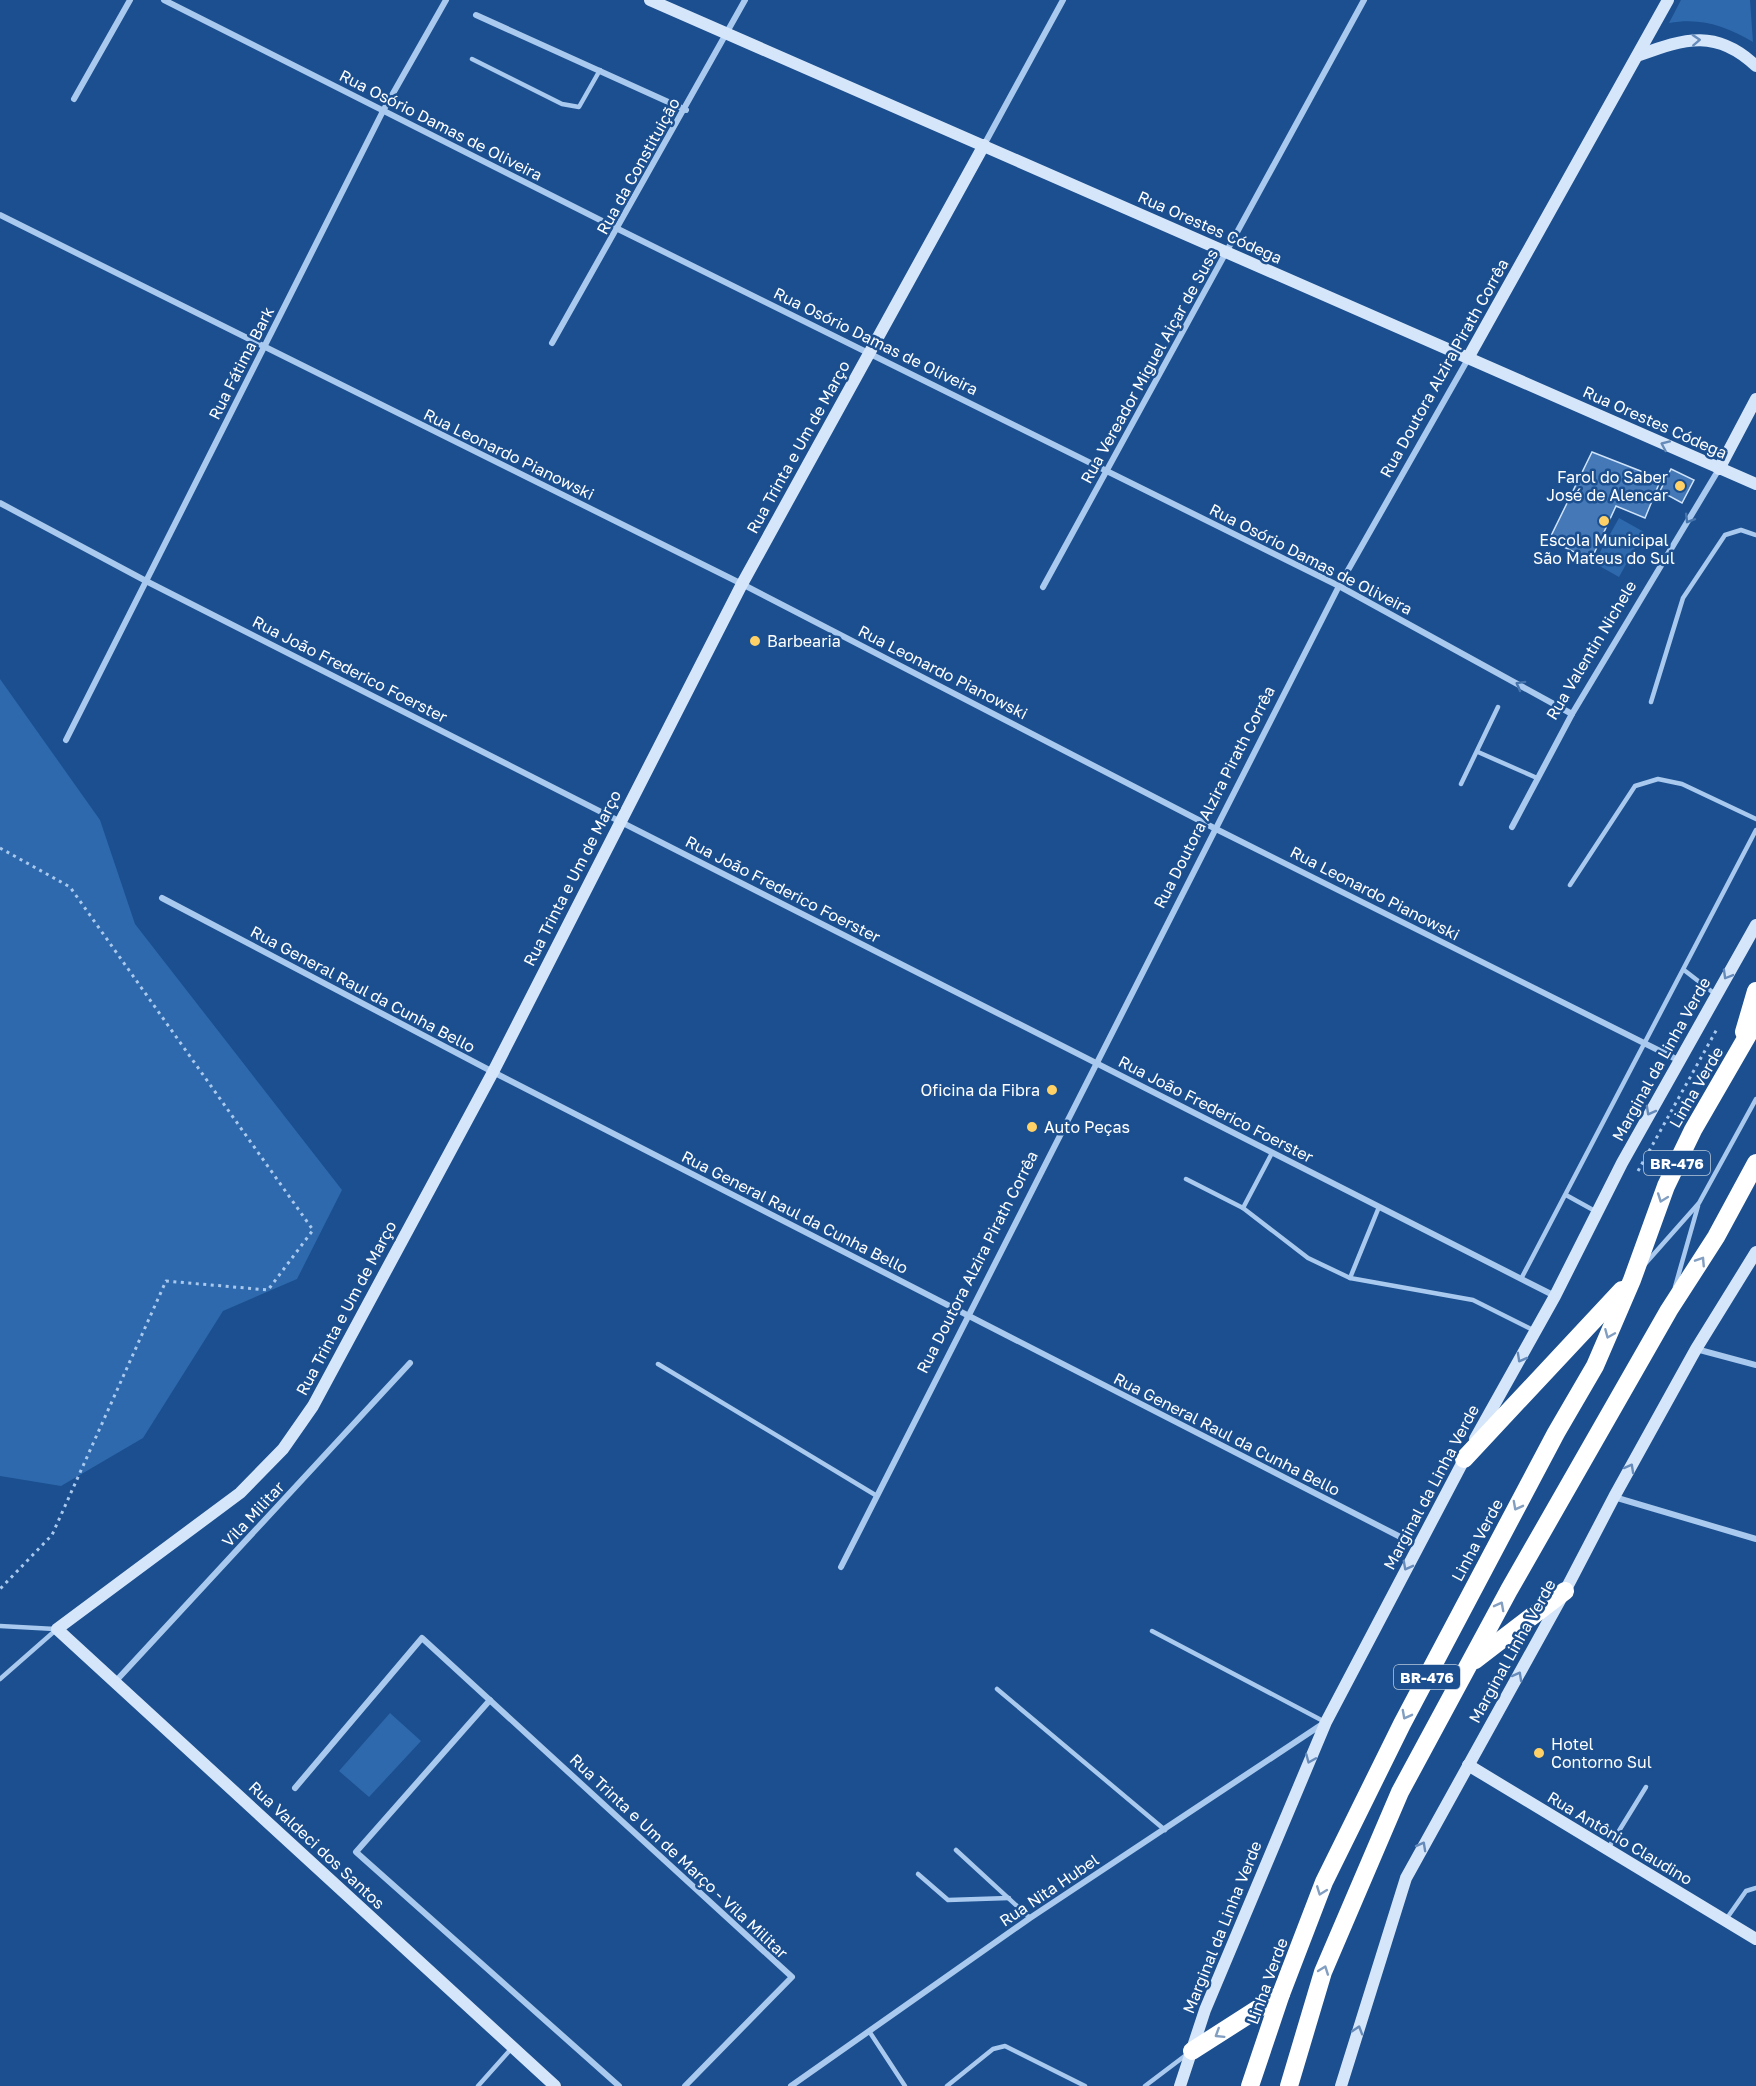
<svg xmlns="http://www.w3.org/2000/svg" width="1756" height="2086" font-family="'Golos Text',sans-serif">
<style>
.green{fill:#2e69ad}
.building{fill:#4478b7;stroke:#cfe3fa;stroke-width:1.5}
.lines{fill:none;stroke-linecap:round;stroke-linejoin:round}
.path{stroke:#a9c9ee;stroke-width:3;stroke-dasharray:3 4.5;stroke-linecap:butt}
.lane{stroke:#a9c9ee;stroke-width:4.5}
.street{stroke:#a9c9ee;stroke-width:6}
.secondary{stroke:#d6e6fa;stroke-width:12}
.highway{stroke:#fff;stroke-width:18}
.oneway{stroke:#668bba}
.oneway2{stroke:#4674ac}
.oneway3{stroke:#829ec1}
.poi-dot{fill:#ffd166;stroke:#1b4f8f;stroke-width:2}
.labels{text-anchor:middle;dominant-baseline:central;stroke-width:5;stroke-linejoin:round;paint-order:stroke}
.shield{fill:#1b4f8f;stroke:#bbcadd;stroke-width:1.5}
.shield-label{font-size:15px;font-weight:bold;fill:#fff}
.street-label{font-size:16px;fill:#fff;stroke:#1b4f8f}
.poi-label{font-size:16px;fill:#fff;stroke:#1b4f8f;text-anchor:start}
</style>
<rect width="100%" height="100%" fill="#1b4f8f"/>
<g class="green">
<path d="M1681,0H1750L1753,42C1726,26 1701,17 1669,23Z"/>
<polygon points="1619,518 1644,532 1619,577 1594,563"/>
<polygon points="0,679 100,820 135,924 342,1190 297,1279 223,1311 143,1438 61,1486 0,1476"/>
<polygon points="390,1713 421,1741 369,1797 339,1771"/>
</g>
<g class="building">
<polygon points="1592,452 1661,479 1645,518 1616,506 1591,560 1549,540"/>
<polygon points="1671,469 1694,480 1682,503 1660,491"/>
</g>
<g class="lines">
<g class="path">
<polyline points="0,848 70,887 313,1230 268,1290 166,1281 52,1535 0,1589"/>
<polyline points="1638,1171 1717,1029"/>
</g>
<g class="lane">
<polyline points="472,59 562,104 579,107 600,70"/>
<polyline points="1651,702 1683,598 1725,535 1741,530 1756,535"/>
<polyline points="1478,752 1537,778"/>
<polyline points="1461,784 1498,707"/>
<polyline points="1570,885 1635,786 1658,779 1682,784 1756,819"/>
<polyline points="1684,970 1715,994"/>
<polyline points="1186,1179 1243,1208 1308,1258 1350,1278 1473,1300 1533,1330"/>
<polyline points="1566,1195 1595,1211"/>
<polyline points="1243,1208 1272,1153"/>
<polyline points="1645,1264 1699,1203 1756,1099"/>
<polyline points="1350,1278 1379,1207"/>
<polyline points="1521,1279 1756,830"/>
<polyline points="1675,1287 1698,1206"/>
<polyline points="658,1364 877,1496"/>
<polyline points="0,1626 55,1629"/>
<polyline points="1152,1631 1325,1722"/>
<polyline points="0,1679 57,1629"/>
<polyline points="997,1689 1165,1830"/>
<polyline points="1609,1847 1646,1787"/>
<polyline points="956,1850 1030,1918"/>
<polyline points="918,1874 948,1900 1009,1898"/>
<polyline points="1727,1918 1746,1891 1756,1888"/>
<polyline points="869,2031 905,2086"/>
<polyline points="478,2086 511,2049"/>
<polyline points="947,2086 993,2049 1005,2046 1085,2086"/>
<polyline points="1145,2086 1186,2055"/>
</g>
<g class="street">
<polyline points="164,0 618,229 1339,586 1572,714"/>
<polyline points="476,15 686,110"/>
<polyline points="74,99 130,0"/>
<polyline points="984,145 1063,0"/>
<polyline points="0,215 742,584 1216,829 1678,1060"/>
<polyline points="552,343 745,0"/>
<polyline points="0,503 146,581 1555,1296"/>
<polyline points="1043,587 1364,0"/>
<polyline points="66,740 383,111 446,0"/>
<polyline points="1512,827 1572,714 1719,469"/>
<polyline points="162,898 493,1072 1418,1546"/>
<polyline points="1696,1349 1756,1365"/>
<polyline points="1614,1497 1756,1539"/>
<polyline points="841,1567 1339,586 1468,359"/>
<polyline points="115,1682 410,1363"/>
<polyline points="490,1700 356,1852 619,2086"/>
<polyline points="295,1788 422,1638 792,1977 685,2086"/>
<polyline points="791,2086 1030,1918 1324,1723"/>
</g>
<g class="secondary">
<polyline points="650,0 1756,484"/>
<path d="M1640,55C1685,38 1717,29 1756,66"/>
<polyline points="1468,358 1668,0"/>
<polyline points="1719,469 1756,399"/>
<polyline points="1475,1439 1555,1296 1622,1163 1756,925"/>
<polyline points="1468,1765 1756,1939"/>
<polyline points="555,2086 57,1629 240,1493 283,1449 313,1406 493,1072 742,584 984,145"/>
<polyline points="1180,2086 1205,2010 1326,1722 1467,1454"/>
<polyline points="1341,2086 1406,1878 1565,1591 1614,1497 1696,1349 1756,1252"/>
</g>
<g class="highway">
<polyline points="1744,1032 1756,991"/>
<polyline points="1464,1459 1622,1290"/>
<polyline points="1475,1660 1565,1591"/>
<polyline points="1192,2051 1281,1994"/>
<polyline points="1250,2086 1281,1994 1324,1882 1402,1724 1556,1433 1595,1366 1632,1280 1666,1186 1693,1130 1756,1021"/>
<polyline points="1289,2086 1323,1972 1400,1792 1509,1590 1669,1310 1716,1237 1756,1163"/>
</g>
</g>
<defs><path id="oneway-chevron" d="M-2-3.5L2.5 0L-2 3.5" fill="none" stroke-width="1.6" stroke-linecap="round" stroke-linejoin="round" transform="scale(1.5)"/></defs>
<g class="oneway">
<use href="#oneway-chevron" transform="translate(1696 40) rotate(-3)"/>
<use href="#oneway-chevron" transform="translate(1665 445) rotate(-156)"/>
<use href="#oneway-chevron" transform="translate(1727 975) rotate(120)"/>
<use href="#oneway-chevron" transform="translate(1650 1111) rotate(119)"/>
<use href="#oneway-chevron" transform="translate(1521 1358) rotate(119)"/>
<use href="#oneway-chevron" transform="translate(1630 1468) rotate(-61)"/>
<use href="#oneway-chevron" transform="translate(1407 1566) rotate(118)"/>
<use href="#oneway-chevron" transform="translate(1518 1676) rotate(-61)"/>
<use href="#oneway-chevron" transform="translate(1310 1759) rotate(113)"/>
<use href="#oneway-chevron" transform="translate(1422 1846) rotate(-61)"/>
<use href="#oneway-chevron" transform="translate(1358 2030) rotate(-73)"/>
</g>
<g class="oneway2">
<use href="#oneway-chevron" transform="translate(1689 519) rotate(121)"/>
<use href="#oneway-chevron" transform="translate(1520 685) rotate(-151)"/>
</g>
<g class="oneway3">
<use href="#oneway-chevron" transform="translate(1662 1198) rotate(110)"/>
<use href="#oneway-chevron" transform="translate(1701 1261) rotate(-57)"/>
<use href="#oneway-chevron" transform="translate(1609 1334) rotate(113)"/>
<use href="#oneway-chevron" transform="translate(1517 1506) rotate(118)"/>
<use href="#oneway-chevron" transform="translate(1500 1606) rotate(-62)"/>
<use href="#oneway-chevron" transform="translate(1406 1715) rotate(118)"/>
<use href="#oneway-chevron" transform="translate(1321 1891) rotate(111)"/>
<use href="#oneway-chevron" transform="translate(1324 1970) rotate(-70)"/>
<use href="#oneway-chevron" transform="translate(1219 2034) rotate(148)"/>
</g>
<g class="poi-dot">
<circle cx="1680" cy="486" r="6"/>
<circle cx="1604" cy="521" r="6"/>
<circle cx="755" cy="641" r="6"/>
<circle cx="1052" cy="1090" r="6"/>
<circle cx="1032" cy="1127" r="6"/>
<circle cx="1539" cy="1753" r="6"/>
</g>
<g class="labels">
<g class="shield">
<rect x="1644" y="1151" width="66" height="24" rx="4.5"/>
<rect x="1394" y="1665" width="66" height="24" rx="4.5"/>
</g>
<g class="shield-label">
<text x="1677" y="1163">BR-476</text>
<text x="1427" y="1677">BR-476</text>
</g>
<g class="street-label">
<text transform="translate(441 125) rotate(27)">Rua Osório Damas de Oliveira</text>
<text transform="translate(638 166) rotate(-61)">Rua da Constituição</text>
<text transform="translate(1210 227) rotate(24)">Rua Orestes Códega</text>
<text transform="translate(876 341) rotate(26)">Rua Osório Damas de Oliveira</text>
<text transform="translate(241 363) rotate(-63)">Rua Fátima Bark</text>
<text transform="translate(1149 366) rotate(-61)">Rua Vereador Miguel Aiçar de Suss</text>
<text transform="translate(1444 368) rotate(-61)">Rua Doutora Alzira Pirath Corrêa</text>
<text transform="translate(1655 422) rotate(24)">Rua Orestes Códega</text>
<text transform="translate(798 447) rotate(-61)">Rua Trinta e Um de Março</text>
<text transform="translate(509 454) rotate(26)">Rua Leonardo Pianowski</text>
<text transform="translate(1311 559) rotate(27)">Rua Osório Damas de Oliveira</text>
<text transform="translate(1591 650) rotate(-59)">Rua Valentin Nichele</text>
<text transform="translate(350 669) rotate(27)">Rua João Frederico Foerster</text>
<text transform="translate(943 672) rotate(27)">Rua Leonardo Pianowski</text>
<text transform="translate(1214 797) rotate(-63)">Rua Doutora Alzira Pirath Corrêa</text>
<text transform="translate(572 878) rotate(-63)">Rua Trinta e Um de Março</text>
<text transform="translate(783 889) rotate(27)">Rua João Frederico Foerster</text>
<text transform="translate(1375 893) rotate(27)">Rua Leonardo Pianowski</text>
<text transform="translate(363 989) rotate(28)">Rua General Raul da Cunha Bello</text>
<text transform="translate(1661 1059) rotate(-61)">Marginal da Linha Verde</text>
<text transform="translate(1696 1087) rotate(-60)">Linha Verde</text>
<text transform="translate(1216 1109) rotate(27)">Rua João Frederico Foerster</text>
<text transform="translate(795 1212) rotate(27)">Rua General Raul da Cunha Bello</text>
<text transform="translate(977 1262) rotate(-63)">Rua Doutora Alzira Pirath Corrêa</text>
<text transform="translate(346 1308) rotate(-62)">Rua Trinta e Um de Março</text>
<text transform="translate(1227 1434) rotate(27)">Rua General Raul da Cunha Bello</text>
<text transform="translate(1431 1487) rotate(-62)">Marginal da Linha Verde</text>
<text transform="translate(253 1514) rotate(-47)">Vila Militar</text>
<text transform="translate(1477 1540) rotate(-62)">Linha Verde</text>
<text transform="translate(1512 1651) rotate(-61)">Marginal Linha Verde</text>
<text transform="translate(1620 1838) rotate(31)">Rua Antônio Claudino</text>
<text transform="translate(317 1845) rotate(43)">Rua Valdeci dos Santos</text>
<text transform="translate(679 1856) rotate(43)">Rua Trinta e Um de Março - Vila Militar</text>
<text transform="translate(1049 1890) rotate(-34)">Rua Nita Hubel</text>
<text transform="translate(1222 1927) rotate(-68)">Marginal da Linha Verde</text>
<text transform="translate(1267 1981) rotate(-70)">Linha Verde</text>
</g>
<g class="poi-label">
<text x="1668" y="477" text-anchor="end">Farol do Saber<tspan x="1668" dy="18">José de Alencar</tspan></text>
<text x="1604" y="540" text-anchor="middle">Escola Municipal<tspan x="1604" dy="18">São Mateus do Sul</tspan></text>
<text x="767" y="641">Barbearia</text>
<text x="1040" y="1090" text-anchor="end">Oficina da Fibra</text>
<text x="1044" y="1127">Auto Peças</text>
<text x="1551" y="1744">Hotel<tspan x="1551" dy="18">Contorno Sul</tspan></text>
</g>
</g>
</svg>
